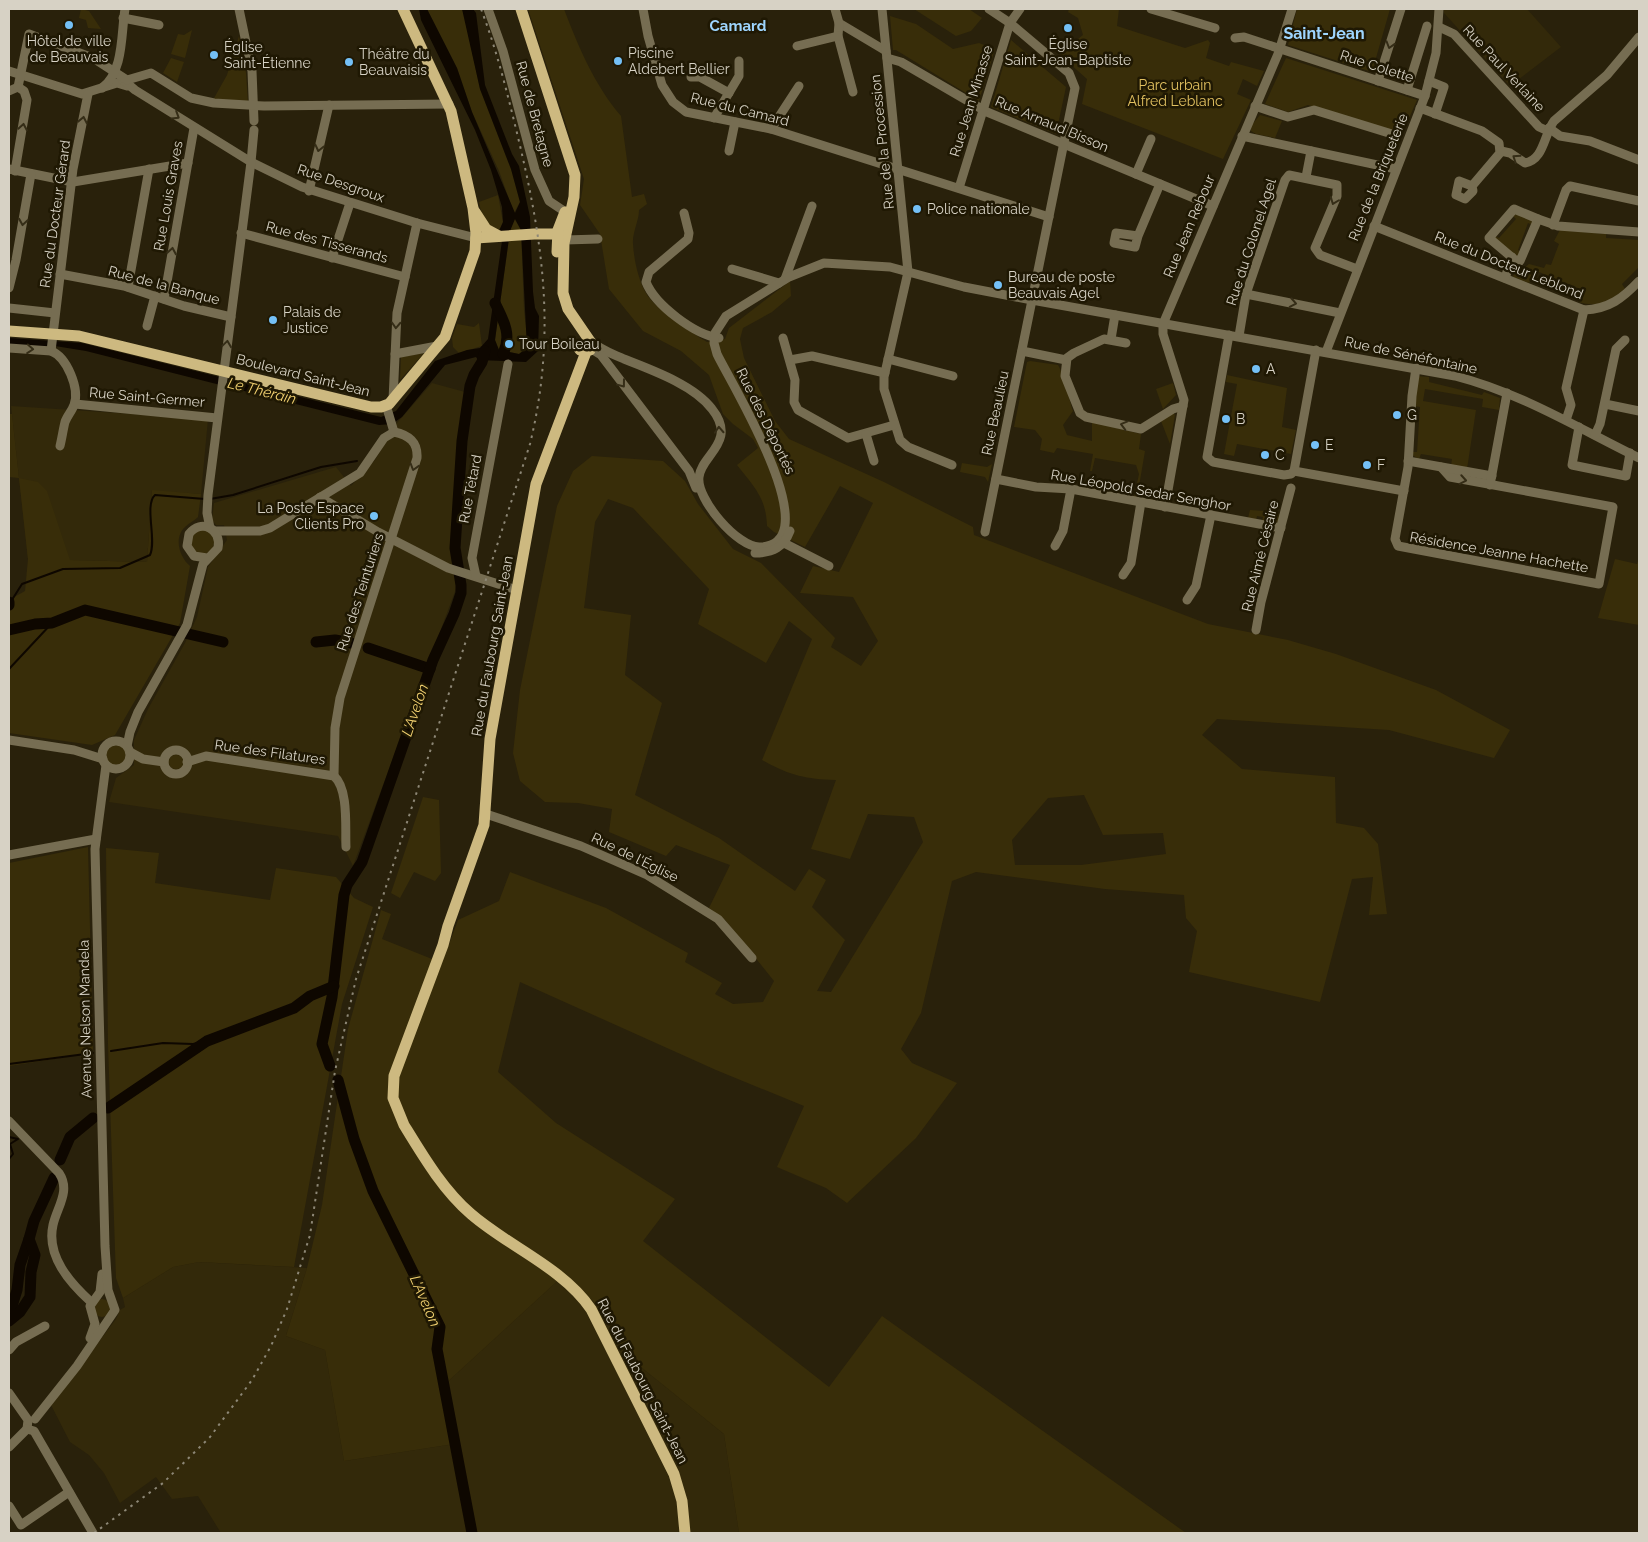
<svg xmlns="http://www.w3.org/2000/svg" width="1648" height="1542" font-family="Raleway,sans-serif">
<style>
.built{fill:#33290a}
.green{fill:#382d09;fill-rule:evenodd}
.water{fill:#0e0700;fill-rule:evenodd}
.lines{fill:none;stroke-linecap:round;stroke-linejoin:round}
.stream{stroke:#0e0700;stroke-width:2}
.river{stroke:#0e0700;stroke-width:11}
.minor{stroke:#766d52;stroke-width:9}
.major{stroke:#cdb980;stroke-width:11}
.rail{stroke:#8d8776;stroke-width:2;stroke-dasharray:2.5 5;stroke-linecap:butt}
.oneway{stroke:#352d17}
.poi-dot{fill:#74c0f6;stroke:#1f1803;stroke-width:2}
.labels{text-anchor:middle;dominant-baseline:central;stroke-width:5;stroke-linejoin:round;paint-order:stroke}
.poi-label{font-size:14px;fill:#d7d2c5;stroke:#1f1803;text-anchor:start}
.street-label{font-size:14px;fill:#d7d2c5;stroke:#1f1803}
.park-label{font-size:14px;fill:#e1c060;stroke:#1f1803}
.neighbourhood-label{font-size:15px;font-weight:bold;fill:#9ed5fe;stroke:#1f1803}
.water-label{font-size:15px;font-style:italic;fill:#f0cf6f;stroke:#1f1803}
.quarter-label{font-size:16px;font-weight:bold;fill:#9ed5fe;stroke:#1f1803}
</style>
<rect width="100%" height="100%" fill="#29210b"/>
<g class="built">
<polygon points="1444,9 1527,9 1561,47 1510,86 1444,13"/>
<polygon points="432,383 465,392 454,545 457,586 353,866 338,836 109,802 116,778 134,765 134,740 148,709 185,643 197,617 208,567 227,540 224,525 216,525 212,520 214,503 336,467 351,486 375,460 397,423"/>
<polygon points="11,406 208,419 201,494 152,491 147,562 28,559"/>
<polygon points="199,1262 307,1268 286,1336 325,1350 344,1461 454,1444 444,1385 565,1274 604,1312 626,1355 724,1434 739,1533 221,1533 198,1496 172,1499 156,1477 120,1503 104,1473 89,1455 70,1442 51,1405 116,1319 120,1310 125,1307 123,1298 173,1267"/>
</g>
<g class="green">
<polygon points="81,9 89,11 101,29 88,28 86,20 79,18"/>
<polygon points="427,9 462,9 464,14 480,89 511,169 520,202 514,213 499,171 472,112 457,68"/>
<path d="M528,9H564C578,46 595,86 621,116L632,197L644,194L647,204L639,210C639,221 632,233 633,244C634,260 638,279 646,293C653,307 692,333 707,342L725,339L729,328L790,281L791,296L772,312L743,328L740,339L744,358L775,421L789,439L884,482L973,527L974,535L1208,624L1288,640L1336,654L1436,690L1510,730L1494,758L1389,730L1217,719L1202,735L1242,769L1335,777L1336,823L1364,828L1378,844L1387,914L1369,915L1373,877L1352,879L1320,1002L1189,972L1197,931L1186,918L1184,895L1105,889L976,872L952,881L921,1013L901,1049L912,1063L957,1083L916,1138L847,1203L826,1188L777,1167L804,1106L716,1070L520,982L498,1072L556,1123L675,1199L643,1241L829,1387L882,1316L1186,1533H739L724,1434L626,1355L604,1312L565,1274L444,1385L454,1444L344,1461L325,1350L286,1336L307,1268L322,1205L348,1029L381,910L391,914L382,939L442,963L458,920L499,901L510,872L606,908L688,953L685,962L722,983L715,994L733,1004L763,1002L774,981L725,920L709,908L730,865L676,845L666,856L609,832L612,809L578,803L545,802L520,781L513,753L520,690L557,506L573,471L592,456L663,461L685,481L698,504L733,549L761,563L835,638L831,647L861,666L878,641L853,597L800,593L813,566L839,572L873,503L840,486L805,547L774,532L767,526C766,497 754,487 737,465L758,448L753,439L733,424L723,414L709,375L681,351L643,331L609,289L600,234L580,205L584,179ZM608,499L633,508L709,589L698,624L766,663L789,621L812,639L762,760C789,775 804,779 836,780L811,849L850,859L868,814L914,817L923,842L831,992L817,991L845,940L812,907L826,880L809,869L795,891L719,838L635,795L662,703L625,675L631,615L584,608L595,522ZM1084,795L1103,835L1163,833L1166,854L1081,865H1015L1012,840L1048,798Z"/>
<polygon points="914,9 969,9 982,18 971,31 956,36"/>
<polygon points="1069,9 1119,9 1117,26 1185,48 1208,40 1210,43 1206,58 1229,66 1231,62 1264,71 1257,86 1243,79 1237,94 1251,100 1223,159 1082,104 1087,79 1059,54 1083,35 1078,18 1068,12"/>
<polygon points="1297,9 1390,9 1372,72 1288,45"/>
<polygon points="890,16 916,24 953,49 979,43 995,49 979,101 896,50 893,50"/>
<polygon points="192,30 185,58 171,54 178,34 184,35"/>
<polygon points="239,36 246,73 248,102 213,100 227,75"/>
<polygon points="1011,40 1066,87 1056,134 991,107"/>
<polygon points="171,58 184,62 177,82 163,73"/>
<polygon points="1286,58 1417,100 1403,132 1395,130 1391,131 1308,105 1288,112 1265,104"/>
<polygon points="1260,115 1282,121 1275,138 1256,134 1251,131 1251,126"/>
<path d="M498,195L503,222L499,231C486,226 481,215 479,202Z"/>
<polygon points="1516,213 1533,221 1532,225 1528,223 1518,250 1522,253 1517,257 1495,240 1495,236 1499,238 1516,219 1512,215"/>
<polygon points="514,218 521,230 524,310 528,346 519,354 499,350 495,340 510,231"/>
<path d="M1560,230L1606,234V238L1639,240V267L1622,284L1625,289C1610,301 1597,308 1579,302L1583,290L1539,272L1535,273L1529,283L1513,277L1514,271L1523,269L1529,264L1544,268L1546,264L1551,265L1559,244L1554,241Z"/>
<polygon points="479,323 482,346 459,353 453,347 452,338 457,324 474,327"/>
<polygon points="424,353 400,380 401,357"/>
<path d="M1030,361L1058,365C1062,370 1070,402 1073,411L1063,425L1067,435L1092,441V422L1141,434L1139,449L1145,451L1137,498L1134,497L1139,474L1136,465L1095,458L1092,471H1090L1093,454L1057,448L1054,453L1040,450L1042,439L1035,430L1014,427L1027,362Z"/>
<polygon points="1227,375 1287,388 1282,427 1296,430 1291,454 1237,444 1234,456 1224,454 1237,384 1226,382"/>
<polygon points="1416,376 1429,377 1429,382 1482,395 1484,392 1500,398 1499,410 1482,407 1483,399 1425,389 1423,401 1476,410 1467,469 1451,466 1452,459 1421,454 1419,459 1412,455 1412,452 1417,452 1420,407 1415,406"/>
<polygon points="1173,383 1176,395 1163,409 1156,389"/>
<polygon points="1173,413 1175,415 1170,444 1161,421"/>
<path d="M9,414H12L19,478L38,482L47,491L70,560L147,562L152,490L201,494L198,517C194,521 189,523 185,527C173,538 180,558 190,566L180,623L115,735L92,745L9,733V600L25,591L28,559L19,478L9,477Z"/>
<polygon points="962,463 987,467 992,464 988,482 985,477 960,472"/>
<polygon points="1250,510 1278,512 1279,520 1276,523 1262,521 1263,517 1257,516 1256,520 1248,518"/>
<circle cx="202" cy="542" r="12"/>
<polygon points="1639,558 1639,625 1598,618 1615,559 1637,564"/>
<circle cx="116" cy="755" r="10"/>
<circle cx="176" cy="762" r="7"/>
<polygon points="423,797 439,800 441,873 435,881 414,872 400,898 391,893"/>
<polygon points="88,847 93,1053 9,1066 9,863"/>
<polygon points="106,848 159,853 155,883 270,900 276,868 336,877 354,898 373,907 342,1004 294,1267 199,1262 173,1267 123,1298 116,1278 108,1044"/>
<circle cx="102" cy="1308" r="9"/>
</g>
<path class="water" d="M419,9H427L457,68L472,112L515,213L520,202L511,169L480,89L462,9H473L476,13L485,85L512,154L519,166L530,217L533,292L535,308L539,316L538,351L526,362L478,360L476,357L445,365L402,417L392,424L379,425L86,351L55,346H9V338L82,343L381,417L396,411L435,361L467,350L480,348L488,339L502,241L499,231L503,222L502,207L491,170L475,130L421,20ZM515,219L521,230L527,348L519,354L499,350L495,340L510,231Z"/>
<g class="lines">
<g class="stream">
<polyline points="210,499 233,495 321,467 357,461"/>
<path d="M10,603L22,584L63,569L120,568L150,555C157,540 144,505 155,495L205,499"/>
<polyline points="9,669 52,623"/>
<polyline points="111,1051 163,1043 193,1044 207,1041"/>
<polyline points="9,1064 93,1053"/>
<polyline points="9,1137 18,1139 10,1144 13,1154 9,1159"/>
</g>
<g class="river">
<path d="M495,303C504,321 512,335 503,354"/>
<polyline points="9,602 9,605"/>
<polyline points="9,630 35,624 52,623 85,610 223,642"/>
<polyline points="316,642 335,640 351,643"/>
<polyline points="368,648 430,669"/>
<polyline points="330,1066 322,1044 332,997 344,895 347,885 362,862 433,660 454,614 461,593 461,585 455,548 462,441 470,386 474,375 482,362 485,351"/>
<polyline points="338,1080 354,1139 373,1191 440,1327 437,1349 472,1533"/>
<polyline points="108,1108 207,1041 294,1008 310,996 334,986"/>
<polyline points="60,1160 70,1137 93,1118"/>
<polyline points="9,1316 17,1290 20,1265 29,1239"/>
<polyline points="9,1321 20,1312 30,1297 31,1272 35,1255 29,1239 34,1221 54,1178"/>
</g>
<g class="minor">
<polyline points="239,9 252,71 254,121"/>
<polyline points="488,9 503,51 535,170 549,201 570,215"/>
<polyline points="643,9 648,36 662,85 673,102 686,112 771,129 1049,217"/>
<polyline points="835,9 839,23 886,51"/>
<polyline points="882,9 908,272 884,377 884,389 900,440 908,447 952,465"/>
<polyline points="1151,9 1215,28"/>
<polyline points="123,18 159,25"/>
<polyline points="839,23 838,36 853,92"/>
<polyline points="1439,27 1454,34 1539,127 1548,131"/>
<polyline points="1235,38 1244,37 1425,96"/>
<polyline points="797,46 838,36"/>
<polyline points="887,58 901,62 987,112 1213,206"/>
<polyline points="9,71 82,94 117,83 127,86"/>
<polyline points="691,77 700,77 729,93"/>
<polyline points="122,79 135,90 251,162 302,187 417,223 476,238"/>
<polyline points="1378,81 1401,9"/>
<polyline points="1429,81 1444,87 1435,114"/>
<polyline points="18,87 29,34 93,58 127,80 151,73 191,98 214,103 264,106 449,104"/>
<path d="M102,88C124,72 121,33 125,9"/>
<polyline points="1407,90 1427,26"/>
<polyline points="9,91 18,87"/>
<polyline points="1255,106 1288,117 1314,110 1392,134"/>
<polyline points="1420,108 1482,131 1499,143 1500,153 1472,186 1473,191 1465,199 1456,195 1459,181 1472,186"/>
<polyline points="714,118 739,76 739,61"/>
<polyline points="1549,128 1560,136 1590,141 1639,160"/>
<polyline points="771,129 799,86"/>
<polyline points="1242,136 1396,169"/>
<polyline points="729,151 735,122"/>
<path d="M1501,151L1510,153L1525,163C1544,160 1544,134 1554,121L1607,75L1639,37"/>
<polyline points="9,169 73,182 188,163"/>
<polyline points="15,171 27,100 24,91 18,87"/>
<polyline points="1136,174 1151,139"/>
<polyline points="1306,177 1311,151"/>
<polyline points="959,188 1010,23 1020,9"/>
<polyline points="309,191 329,105"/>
<polygon points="1514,209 1538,219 1520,261 1515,260 1489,238"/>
<path d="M684,213L689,233L688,239L649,272L646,282C655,305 695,335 719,338"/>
<polyline points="1538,219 1558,226 1639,232"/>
<polyline points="1553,225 1566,190 1570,186 1639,201"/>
<path d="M1374,226L1584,310C1609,309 1623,298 1639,281"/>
<polyline points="241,233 405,277"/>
<polyline points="1138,236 1135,247 1114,243 1116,233 1138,236 1160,184"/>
<polyline points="565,240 598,239"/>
<polyline points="332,258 350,203"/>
<polyline points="732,269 779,283"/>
<polyline points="60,274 124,286 184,306 231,317"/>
<polyline points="1505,278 1512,257"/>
<polyline points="785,279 812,206"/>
<polyline points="128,287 149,169"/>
<polyline points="9,288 16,260 31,174"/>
<polyline points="1246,294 1340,313"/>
<polyline points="164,299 194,128"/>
<polyline points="9,308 55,313"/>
<polyline points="147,326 155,296"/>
<polyline points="1229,335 1207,457 1213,462 1284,475 1291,474 1294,471 1316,350"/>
<polyline points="1239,336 1246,294 1285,180 1289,175 1337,185 1337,196 1315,248 1320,255 1357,269"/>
<polyline points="783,338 795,380 794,402 798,410 848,438 894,425"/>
<polyline points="1111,339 1115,315"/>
<path d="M591,341C600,350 613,354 624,359C652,370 694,385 712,409C738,442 701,455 699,477C696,499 738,548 760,547C832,545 729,380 717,354L714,343L715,333L726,316L789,277L824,263L890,267L964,287L1032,300L1455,376C1521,393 1578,428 1639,458"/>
<polyline points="1126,343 1104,339 1074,353 1067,358 1065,376 1080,413 1086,417 1141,429 1173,409 1183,406"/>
<path d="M9,348L51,351C67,357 80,389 74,405C72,411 67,416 65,422C63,430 62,438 60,446"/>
<polyline points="593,350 601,355 689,471 696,488"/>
<polyline points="51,351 73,169 88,94"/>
<polyline points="1022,351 1066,360"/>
<polyline points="1326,352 1425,96 1436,53 1439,9"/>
<polyline points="395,354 437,346"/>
<polyline points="888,359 953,376"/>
<polyline points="790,360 812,356 885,373"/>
<polyline points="1416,368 1412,396 1408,467 1395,539 1398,546 1599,584 1613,507 1450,477 1441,467"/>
<polyline points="393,400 397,313 417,223"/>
<polyline points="75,404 217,418"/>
<polyline points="1605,404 1639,411"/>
<polyline points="386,405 394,432"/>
<polyline points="1566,420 1571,405 1566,388 1584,310"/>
<polyline points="1579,427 1572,465 1626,476 1630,453"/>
<polyline points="866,434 874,461"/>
<polyline points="1595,435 1600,424 1616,349 1625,340"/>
<polyline points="1408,461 1492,476"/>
<polyline points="1294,471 1404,491"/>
<polyline points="996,479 1036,487 1071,489 1281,528"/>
<polyline points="1490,485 1507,393"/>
<polyline points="320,497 378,532 448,568 517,590"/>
<polyline points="1165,507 1184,400 1163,334 1163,324 1278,54 1292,9"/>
<polyline points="210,528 207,513 208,495 251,162 254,130"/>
<polyline points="214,531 260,531 270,528 360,473 384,438 394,432"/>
<polyline points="985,532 1075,88 1069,73 1010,23 989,9"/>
<polyline points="784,543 829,566"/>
<polyline points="1055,546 1063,531 1071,489"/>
<path d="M755,553C773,553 784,547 790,531"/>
<polyline points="1123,575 1131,563 1141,502"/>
<polyline points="476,576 472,558 508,364"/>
<polyline points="1187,600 1196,586 1211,515"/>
<polyline points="1256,630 1261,602 1291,488"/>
<polyline points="9,740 74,750 103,759"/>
<circle cx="116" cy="755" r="14"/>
<path d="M127,746L130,732L138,712L187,625L203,564L218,548C222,529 201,518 189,534L187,546L194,556L207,558"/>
<circle cx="176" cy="762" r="12"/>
<polyline points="130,752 143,759 164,762"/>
<path d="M187,762L206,756L334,776C349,789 345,829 346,847"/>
<path d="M334,776L335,728L340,698L417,458C418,442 409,435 394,432"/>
<polyline points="486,814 581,846 647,875 718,919 752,958"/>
<polyline points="9,855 96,839"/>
<path d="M9,1121L59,1173C71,1191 57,1207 53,1225C46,1256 70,1283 91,1302"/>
<polyline points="90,1338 95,1324 90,1306 100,1292 102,1274"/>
<polyline points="9,1350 16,1342 45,1326"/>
<polyline points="9,1393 28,1420 27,1429"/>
<polyline points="35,1419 77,1366 115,1310 108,1290 105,1246 95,849 106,765"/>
<polyline points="27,1429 34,1431 93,1533"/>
<polyline points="9,1447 27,1429"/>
<polyline points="9,1506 21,1525 69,1492"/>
</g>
<g class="major">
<polyline points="521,9 575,175 574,197 564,243 563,293 568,309 592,344 590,350 580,350 577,346"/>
<polyline points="475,212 486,229 499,236"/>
<polyline points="476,238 534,234 564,234"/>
<polyline points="557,252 558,230 565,212"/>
<polyline points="9,331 79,336 371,407 381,407 389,404 445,337 475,251 476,233 473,208 451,111 403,9"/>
<path d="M586,352L536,484L490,739L484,825L448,926L443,945L394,1076L393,1098L404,1125C423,1156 443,1190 471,1214C509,1247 562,1267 591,1309L674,1474L682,1501L685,1533"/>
</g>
<path class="rail" d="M94,1533L163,1483L210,1437L252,1380L271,1346L287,1309L310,1235L335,1071L356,979L530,444C557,332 543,240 516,129C506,88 496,48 481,9"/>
</g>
<defs><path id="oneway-chevron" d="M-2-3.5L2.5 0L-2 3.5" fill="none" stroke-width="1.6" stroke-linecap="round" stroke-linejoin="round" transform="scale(1.25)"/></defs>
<g class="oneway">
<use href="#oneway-chevron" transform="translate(1390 45) rotate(107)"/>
<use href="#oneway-chevron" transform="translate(176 116) rotate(32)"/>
<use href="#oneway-chevron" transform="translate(83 120) rotate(-79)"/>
<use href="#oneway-chevron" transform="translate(23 127) rotate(-80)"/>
<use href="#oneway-chevron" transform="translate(319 148) rotate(103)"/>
<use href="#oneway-chevron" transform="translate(1516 158) rotate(-146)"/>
<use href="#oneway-chevron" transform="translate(1334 201) rotate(111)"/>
<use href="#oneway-chevron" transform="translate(23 222) rotate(99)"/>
<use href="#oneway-chevron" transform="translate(172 251) rotate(-80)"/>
<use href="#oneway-chevron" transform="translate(1293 303) rotate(11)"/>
<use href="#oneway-chevron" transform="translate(396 325) rotate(93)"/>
<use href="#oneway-chevron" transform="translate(227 344) rotate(-82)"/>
<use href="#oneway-chevron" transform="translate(30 349) rotate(4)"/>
<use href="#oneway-chevron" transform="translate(622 384) rotate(53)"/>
<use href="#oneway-chevron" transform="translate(1124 425) rotate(-165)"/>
<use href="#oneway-chevron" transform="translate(719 430) rotate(-93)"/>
<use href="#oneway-chevron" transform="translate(414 467) rotate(107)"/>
<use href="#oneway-chevron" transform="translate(1463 480) rotate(10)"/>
</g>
<g class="poi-dot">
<circle cx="69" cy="25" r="5"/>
<circle cx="1068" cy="28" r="5"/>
<circle cx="214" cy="55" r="5"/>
<circle cx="618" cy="61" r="5"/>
<circle cx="349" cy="62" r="5"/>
<circle cx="917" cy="209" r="5"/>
<circle cx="998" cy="285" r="5"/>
<circle cx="273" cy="320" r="5"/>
<circle cx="509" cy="344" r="5"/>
<circle cx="1256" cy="369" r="5"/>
<circle cx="1397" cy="415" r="5"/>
<circle cx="1226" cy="419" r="5"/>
<circle cx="1315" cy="445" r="5"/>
<circle cx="1265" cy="455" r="5"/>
<circle cx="1367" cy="465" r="5"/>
<circle cx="374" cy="516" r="5"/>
</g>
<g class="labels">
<g class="poi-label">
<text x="69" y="41" text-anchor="middle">Hôtel de ville<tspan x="69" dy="16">de Beauvais</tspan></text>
<text x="1068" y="44" text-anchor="middle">Église<tspan x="1068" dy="16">Saint-Jean-Baptiste</tspan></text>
<text x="224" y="47">Église<tspan x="224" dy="16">Saint-Étienne</tspan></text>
<text x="628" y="53">Piscine<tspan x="628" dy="16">Aldebert Bellier</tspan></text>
<text x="359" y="54">Théâtre du<tspan x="359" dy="16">Beauvaisis</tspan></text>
<text x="927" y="209">Police nationale</text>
<text x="1008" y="277">Bureau de poste<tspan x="1008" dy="16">Beauvais Agel</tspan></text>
<text x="283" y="312">Palais de<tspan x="283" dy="16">Justice</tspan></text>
<text x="519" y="344">Tour Boileau</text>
<text x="1266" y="369">A</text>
<text x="1407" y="415">G</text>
<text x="1236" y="419">B</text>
<text x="1325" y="445">E</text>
<text x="1275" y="455">C</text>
<text x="1377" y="465">F</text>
<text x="364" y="508" text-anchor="end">La Poste Espace<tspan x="364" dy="16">Clients Pro</tspan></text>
</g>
<g class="street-label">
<text transform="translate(1377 66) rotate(18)">Rue Colette</text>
<text transform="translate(1504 68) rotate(47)">Rue Paul Verlaine</text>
<text transform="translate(971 101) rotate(-73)">Rue Jean Minasse</text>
<text transform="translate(740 109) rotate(14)">Rue du Camard</text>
<text transform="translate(535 114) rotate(75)">Rue de Bretagne</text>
<text transform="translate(1052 124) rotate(23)">Rue Arnaud Bisson</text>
<text transform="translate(882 142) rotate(-96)">Rue de la Procession</text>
<text transform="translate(1378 177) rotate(-68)">Rue de la Briqueterie</text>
<text transform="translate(341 183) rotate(19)">Rue Desgroux</text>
<text transform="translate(168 196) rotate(-80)">Rue Louis Graves</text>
<text transform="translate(55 214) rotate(-82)">Rue du Docteur Gérard</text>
<text transform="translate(1189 226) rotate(-67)">Rue Jean Rebour</text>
<text transform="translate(327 242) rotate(15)">Rue des Tisserands</text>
<text transform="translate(1251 242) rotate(-72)">Rue du Colonel Agel</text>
<text transform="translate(1509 265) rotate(22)">Rue du Docteur Leblond</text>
<text transform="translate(164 285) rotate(15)">Rue de la Banque</text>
<text transform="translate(1411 355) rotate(12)">Rue de Sénéfontaine</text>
<text transform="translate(303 375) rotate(14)">Boulevard Saint-Jean</text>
<text transform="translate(147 397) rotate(5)">Rue Saint-Germer</text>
<text transform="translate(995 413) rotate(-78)">Rue Beaulieu</text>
<text transform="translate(766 421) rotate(64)">Rue des Déportés</text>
<text transform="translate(470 489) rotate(-79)">Rue Tétard</text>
<text transform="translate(1141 490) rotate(10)">Rue Léopold Sedar Senghor</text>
<text transform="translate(1499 552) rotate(10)">Résidence Jeanne Hachette</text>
<text transform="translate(1260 556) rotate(-76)">Rue Aimé Césaire</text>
<text transform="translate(360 592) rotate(-72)">Rue des Teinturiers</text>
<text transform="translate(492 646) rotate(-80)">Rue du Faubourg Saint-Jean</text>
<text transform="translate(270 752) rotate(8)">Rue des Filatures</text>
<text transform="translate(635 857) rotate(26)">Rue de l'Église</text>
<text transform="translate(85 1019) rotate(-91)">Avenue Nelson Mandela</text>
<text transform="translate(643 1381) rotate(63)">Rue du Faubourg Saint-Jean</text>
</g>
<g class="park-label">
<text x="1175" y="85">Parc urbain<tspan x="1175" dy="16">Alfred Leblanc</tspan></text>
</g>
<g class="neighbourhood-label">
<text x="738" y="26">Camard</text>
</g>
<g class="water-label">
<text transform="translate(262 391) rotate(14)">Le Thérain</text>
<text transform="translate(415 710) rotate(-71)">L'Avelon</text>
<text transform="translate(425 1301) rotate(66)">L'Avelon</text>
</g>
<g class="quarter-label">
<text x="1324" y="33">Saint-Jean</text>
</g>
</g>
<rect width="1648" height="1542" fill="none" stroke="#d7d2c5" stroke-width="20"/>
</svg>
